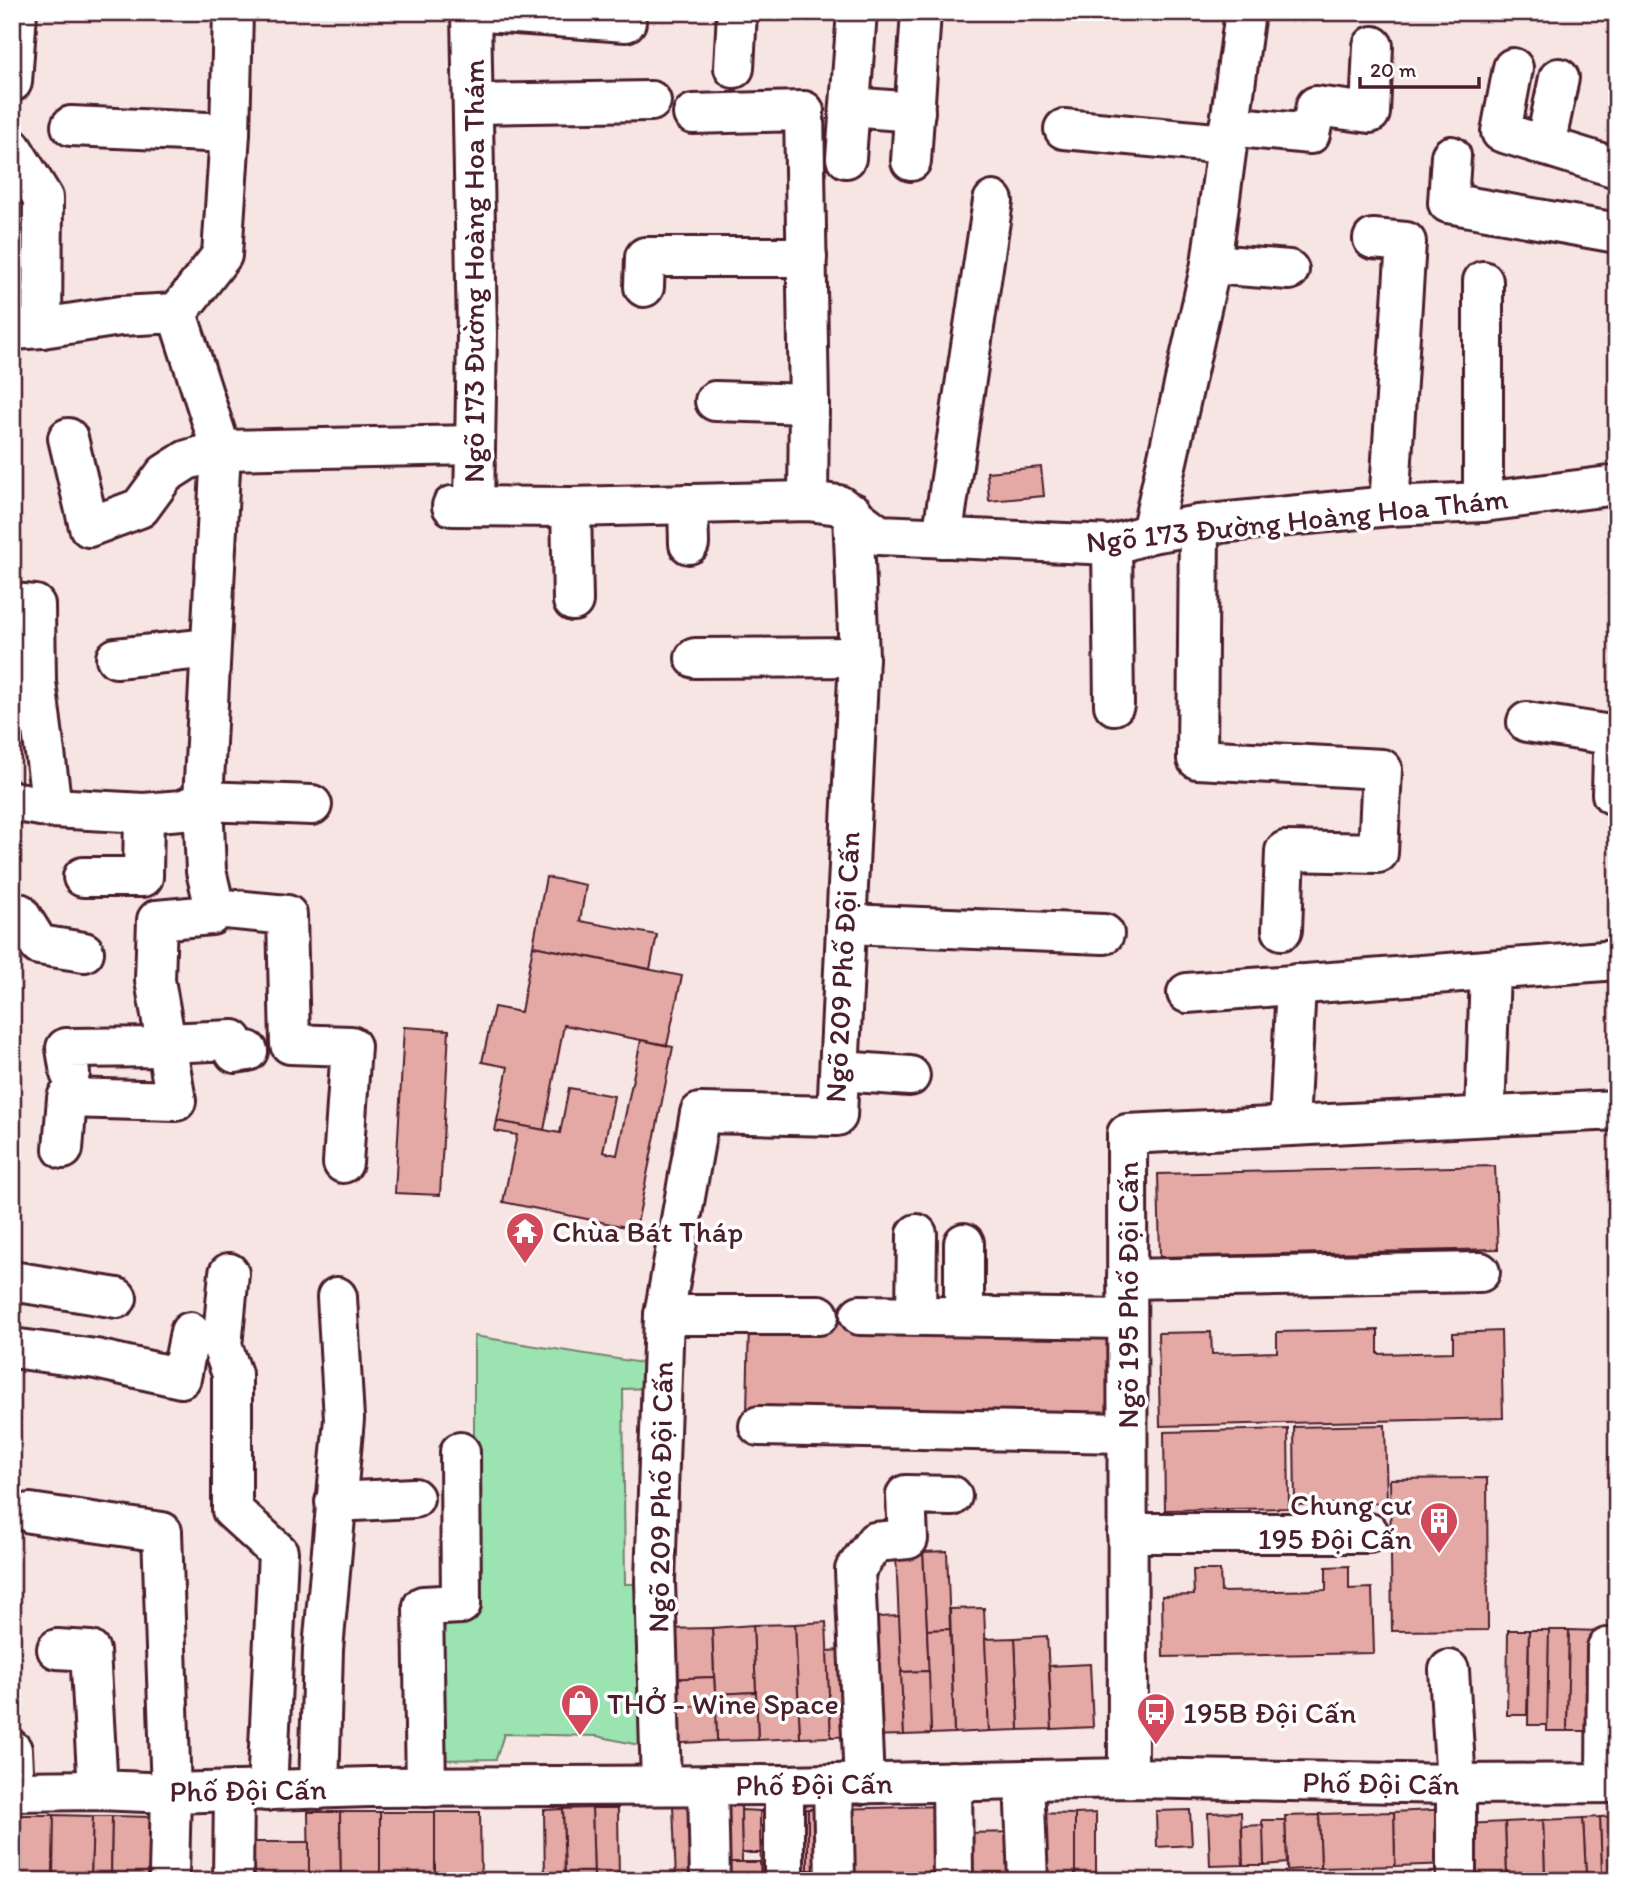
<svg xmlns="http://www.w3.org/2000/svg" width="1629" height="1893" font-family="Itim,sans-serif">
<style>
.green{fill:#9be4b2;stroke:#72826e;stroke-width:2}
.building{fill:#e4a9a4;stroke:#4a1f2b;stroke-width:2}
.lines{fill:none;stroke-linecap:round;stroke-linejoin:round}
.minor-casing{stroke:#4a1f2b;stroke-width:44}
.minor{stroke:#fff;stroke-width:38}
.labels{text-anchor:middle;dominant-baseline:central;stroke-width:7;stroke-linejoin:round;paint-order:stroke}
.street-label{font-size:30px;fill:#4a1f2b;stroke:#fff}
.poi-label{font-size:30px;fill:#4a1f2b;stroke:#fff;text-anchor:start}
</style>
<rect width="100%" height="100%" fill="#f7e5e4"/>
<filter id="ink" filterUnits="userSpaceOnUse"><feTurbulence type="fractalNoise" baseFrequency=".0143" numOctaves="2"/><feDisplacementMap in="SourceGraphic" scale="14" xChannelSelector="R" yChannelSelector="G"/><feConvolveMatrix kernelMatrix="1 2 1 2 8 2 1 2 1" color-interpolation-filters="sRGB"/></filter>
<g filter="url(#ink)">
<polygon class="green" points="474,1336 655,1365 655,1388 623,1389 625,1584 650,1584 652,1748 597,1736 504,1734 496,1759 440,1760 439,1612 474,1611"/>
<g class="building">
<polygon points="1041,467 1044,496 989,501 987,472"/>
<polygon points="546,877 586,885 580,921 657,935 650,969 533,946"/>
<polygon points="533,946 682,976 667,1045 564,1025 544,1130 497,1121 508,1067 482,1062 494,1007 521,1012"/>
<polygon points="404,1027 449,1030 440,1195 395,1193"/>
<polygon points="641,1040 673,1047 636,1229 503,1202 517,1135 495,1131 497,1121 560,1133 569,1088 614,1096 603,1152 617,1155"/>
<polygon points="1495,1166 1498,1249 1160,1257 1158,1174"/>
<polygon points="749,1320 1124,1327 1123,1420 747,1413"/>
<polygon points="1378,1330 1378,1354 1453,1352 1453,1333 1501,1331 1503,1418 1160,1426 1158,1333 1211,1332 1212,1354 1277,1352 1277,1332"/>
<polygon points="1385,1425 1387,1503 1295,1505 1294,1427"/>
<polygon points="1288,1429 1289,1508 1165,1510 1164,1432"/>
<polygon points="1487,1478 1488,1630 1392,1631 1390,1479"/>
<polygon points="947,1551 950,1629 927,1630 923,1552"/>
<polygon points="923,1552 929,1671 901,1672 896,1553"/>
<polygon points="1349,1566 1349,1589 1372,1588 1374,1653 1163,1657 1162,1596 1194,1595 1193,1570 1220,1570 1221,1592 1326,1590 1326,1567"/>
<polygon points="984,1608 989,1731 954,1733 950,1609"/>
<polygon points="899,1616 904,1735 865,1736 859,1618"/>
<polygon points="826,1622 831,1737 800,1738 795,1624"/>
<polygon points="795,1624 800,1738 758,1740 753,1625"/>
<polygon points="753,1625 756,1692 715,1694 712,1628"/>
<polygon points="712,1628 714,1677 663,1679 661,1629"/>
<polygon points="950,1629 954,1733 931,1734 927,1630"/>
<polygon points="1508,1630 1529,1630 1527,1715 1507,1715"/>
<polygon points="1529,1630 1549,1630 1548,1725 1528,1725"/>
<polygon points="1549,1630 1569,1630 1567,1731 1547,1731"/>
<polygon points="1569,1630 1600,1631 1599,1731 1567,1731"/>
<polygon points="1047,1636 1052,1729 1019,1730 1015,1638"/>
<polygon points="1015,1638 1019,1730 989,1731 985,1639"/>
<polygon points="856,1649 859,1736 831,1737 827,1651"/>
<polygon points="1090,1664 1093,1727 1052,1729 1049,1666"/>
<polygon points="929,1671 931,1734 904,1735 901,1672"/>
<polygon points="714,1677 716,1706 665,1707 663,1679"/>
<polygon points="756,1692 758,1740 717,1741 715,1694"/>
<polygon points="716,1706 717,1741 666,1744 665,1707"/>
<polygon points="741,1802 742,1862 715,1862 715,1803"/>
<polygon points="702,1805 705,1881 676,1881 673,1806"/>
<polygon points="942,1806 944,1872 839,1875 837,1809"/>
<polygon points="592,1808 618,1808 619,1881 594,1881"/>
<polygon points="592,1808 594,1881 565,1881 563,1809"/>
<polygon points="831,1808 832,1870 808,1870 808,1809"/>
<polygon points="563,1809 565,1881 545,1881 544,1810"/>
<polygon points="786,1809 808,1809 808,1870 787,1871"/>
<polygon points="1450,1809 1452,1864 1395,1866 1394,1812"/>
<polygon points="741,1810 760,1811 761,1853 742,1853"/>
<polygon points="781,1810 781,1881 761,1881 760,1811"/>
<polygon points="1190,1810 1192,1845 1157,1847 1156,1811"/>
<polygon points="308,1812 340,1812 341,1881 309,1881"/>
<polygon points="340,1812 380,1812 380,1881 341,1881"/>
<rect x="380" y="1812" width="55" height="69"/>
<polygon points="435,1812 480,1812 481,1881 435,1881"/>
<polygon points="1241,1812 1243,1865 1210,1866 1208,1813"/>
<polygon points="1394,1812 1395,1866 1321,1868 1319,1814"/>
<polygon points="1031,1813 1075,1814 1075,1881 1032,1881"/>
<polygon points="1096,1813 1096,1881 1075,1881 1075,1814"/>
<polygon points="12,1815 54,1815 53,1881 12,1881"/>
<polygon points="54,1815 93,1816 91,1881 53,1881"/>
<polygon points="1319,1815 1321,1868 1287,1870 1285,1816"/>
<polygon points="93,1816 112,1816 111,1881 91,1881"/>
<polygon points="112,1816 153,1817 152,1881 111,1881"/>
<polygon points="1617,1816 1617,1873 1602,1874 1600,1817"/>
<polygon points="1600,1817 1602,1874 1586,1875 1583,1818"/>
<polygon points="1583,1818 1586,1875 1545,1877 1543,1820"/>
<polygon points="1262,1820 1285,1820 1287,1863 1264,1865"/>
<polygon points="1543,1820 1545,1877 1507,1879 1505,1822"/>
<polygon points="1505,1822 1507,1879 1467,1881 1465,1824"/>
<polygon points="1263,1825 1264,1865 1243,1865 1242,1826"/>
<polygon points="1021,1832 1023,1881 964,1881 963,1833"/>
<rect x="245" y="1842" width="64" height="39"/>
<polygon points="715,1862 760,1862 761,1881 715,1881"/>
<polygon points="832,1870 832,1881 787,1881 787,1871"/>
</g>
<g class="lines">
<defs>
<g id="minor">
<polyline points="471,12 477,334 474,506"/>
<polyline points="485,12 626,22"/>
<polyline points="734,68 737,12"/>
<polyline points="1513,68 1501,132 1617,168"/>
<polyline points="12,82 17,12"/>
<polyline points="473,104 651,101"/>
<polyline points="850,107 915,112"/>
<polyline points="693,114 804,111 809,404 808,501"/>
<polyline points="71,126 230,133"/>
<polyline points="1229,126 1310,134 1316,106 1370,113 1373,46"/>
<polyline points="1064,129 1226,144"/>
<polyline points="1545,146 1559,78"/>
<polyline points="12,148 43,198 42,328"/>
<polyline points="1451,156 1448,203 1617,233"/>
<polyline points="846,158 857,12"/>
<polyline points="911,161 921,12"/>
<polyline points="1373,239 1406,242 1389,506"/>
<polyline points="1211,264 1289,270"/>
<polyline points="644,287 645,257 807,257"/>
<polyline points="177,313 222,255 230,133 233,12"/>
<polyline points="12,330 42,328 120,316 177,313 221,450 203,801 182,810 144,813 52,808 12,801"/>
<polyline points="715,401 809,404"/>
<polyline points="68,438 89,527 140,508 165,474 187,460 221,450 475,445"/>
<polyline points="1483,502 1483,281"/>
<polyline points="688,504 689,544"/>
<polyline points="452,506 571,507 808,501 839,505 879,535 1112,545 1151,533 1199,525 1389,506 1483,502 1617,485"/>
<polyline points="571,507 573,601"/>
<polyline points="1199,525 1197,759 1382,769 1378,853 1285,851 1282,930"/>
<polyline points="1151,533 1211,264 1245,12"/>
<polyline points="942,538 993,201"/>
<polyline points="1112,545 1114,705"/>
<polyline points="12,603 35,605 36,682 52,808"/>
<polyline points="116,658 210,648"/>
<polyline points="695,658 859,657"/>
<polyline points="1527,722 1617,736"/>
<polyline points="1613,755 1612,794 1617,794"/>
<polyline points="83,877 143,877 144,813"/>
<polyline points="215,908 287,915 290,1044 351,1046 343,1163"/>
<polyline points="12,912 19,913 39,945 84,952"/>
<polyline points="846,924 1104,934"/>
<polyline points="1187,993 1617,960"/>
<polyline points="166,1043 233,1040 235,1053 248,1051"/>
<polyline points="840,1071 910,1076"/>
<polyline points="70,1073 66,1048 167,1047"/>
<polyline points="1485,1116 1490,970"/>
<polyline points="1289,1126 1296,984"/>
<polyline points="63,1149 67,1098 176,1101 155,980 157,920 211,915 215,908 206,871 203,801 312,805"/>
<polyline points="964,1243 964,1315"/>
<polyline points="229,1273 222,1346 232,1374 232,1510 278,1552 267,1791"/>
<polyline points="1127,1279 1480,1272"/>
<polyline points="12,1281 117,1298"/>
<polyline points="664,1315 819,1315"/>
<polyline points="860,1315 1127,1319"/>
<polyline points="916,1315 917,1234"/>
<polyline points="12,1348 96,1359 181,1378 190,1332"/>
<polyline points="759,1426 1127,1433"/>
<polyline points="335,1502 414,1498"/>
<polyline points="30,1513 162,1532 171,1793 169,1874"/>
<polyline points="1127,1533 1369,1533"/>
<polyline points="57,1649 90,1651 98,1790"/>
<polyline points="1449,1670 1456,1784 1456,1881"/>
<polyline points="12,1750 14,1791"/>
<polyline points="1128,1778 1127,1134 1617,1110"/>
<polyline points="1024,1780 1028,1881"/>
<polyline points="952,1781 953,1881"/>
<polyline points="1606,1783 1607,1648"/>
<polyline points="661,1784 655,1581 664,1315 700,1113 837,1116 859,657 853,513"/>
<polyline points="833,1784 835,1881"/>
<polyline points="864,1784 855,1570 875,1542 908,1539 906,1495 952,1496"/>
<polyline points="708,1785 710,1881"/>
<polyline points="784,1785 784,1881"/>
<polyline points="426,1787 423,1606 461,1604 460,1452"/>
<polyline points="319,1789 323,1649 344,1419 337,1297"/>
<polyline points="12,1791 98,1790 171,1793 370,1787 784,1785 1128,1778 1456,1784 1617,1783"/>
<polyline points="233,1881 234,1791"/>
</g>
</defs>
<use href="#minor" class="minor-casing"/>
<use href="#minor" class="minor"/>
</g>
</g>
<defs>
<symbol id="temple-pin" viewBox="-11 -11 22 30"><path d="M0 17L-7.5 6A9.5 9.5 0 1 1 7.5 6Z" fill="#d1495b" stroke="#fff"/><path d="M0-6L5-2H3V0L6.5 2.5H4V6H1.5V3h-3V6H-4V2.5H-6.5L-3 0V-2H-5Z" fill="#fff"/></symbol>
<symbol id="building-pin" viewBox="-11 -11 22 30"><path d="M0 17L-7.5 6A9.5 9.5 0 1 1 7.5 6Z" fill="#d1495b" stroke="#fff"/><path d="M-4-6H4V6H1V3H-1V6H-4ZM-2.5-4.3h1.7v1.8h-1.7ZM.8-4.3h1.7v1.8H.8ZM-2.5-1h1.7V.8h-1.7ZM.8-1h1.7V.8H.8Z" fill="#fff"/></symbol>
<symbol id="shop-pin" viewBox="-11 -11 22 30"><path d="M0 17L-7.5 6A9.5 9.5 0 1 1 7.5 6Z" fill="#d1495b" stroke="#fff"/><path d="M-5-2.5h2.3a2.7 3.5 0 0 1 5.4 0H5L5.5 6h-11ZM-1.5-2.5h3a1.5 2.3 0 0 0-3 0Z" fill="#fff"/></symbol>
<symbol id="bus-pin" viewBox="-11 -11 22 30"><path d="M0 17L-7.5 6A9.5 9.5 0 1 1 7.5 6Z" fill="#d1495b" stroke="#fff"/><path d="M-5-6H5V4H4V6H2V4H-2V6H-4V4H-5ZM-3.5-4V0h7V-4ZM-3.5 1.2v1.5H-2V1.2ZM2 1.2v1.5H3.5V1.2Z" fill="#fff"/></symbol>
</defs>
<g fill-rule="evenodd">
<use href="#temple-pin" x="503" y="1209" width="44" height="60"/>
<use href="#building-pin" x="1417" y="1499" width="44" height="60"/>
<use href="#shop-pin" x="558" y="1681" width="44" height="60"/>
<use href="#bus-pin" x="1134" y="1690" width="44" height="60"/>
</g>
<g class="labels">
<g class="street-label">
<text transform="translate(473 271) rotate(-90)">Ngõ 173 Đường Hoàng Hoa Thám</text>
<text transform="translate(1297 520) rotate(-6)">Ngõ 173 Đường Hoàng Hoa Thám</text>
<text transform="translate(842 967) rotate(-87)">Ngõ 209 Phố Đội Cấn</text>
<text transform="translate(1127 1295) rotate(-90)">Ngõ 195 Phố Đội Cấn</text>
<text transform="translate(660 1497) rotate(-89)">Ngõ 209 Phố Đội Cấn</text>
<text transform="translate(1381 1783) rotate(1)">Phố Đội Cấn</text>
<text transform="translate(814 1784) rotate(-1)">Phố Đội Cấn</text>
<text transform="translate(248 1790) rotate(-1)">Phố Đội Cấn</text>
</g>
<g class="poi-label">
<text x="552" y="1231">Chùa Bát Tháp</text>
<text x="1412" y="1504" text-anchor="end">Chung cư<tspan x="1412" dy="34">195 Đội Cấn</tspan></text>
<text x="607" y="1703">THỞ - Wine Space</text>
<text x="1183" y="1712">195B Đội Cấn</text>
</g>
</g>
<rect width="1629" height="1893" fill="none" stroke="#fff" stroke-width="42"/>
<rect x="21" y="21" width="1587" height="1851" fill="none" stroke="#4a1f2b" stroke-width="2.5" filter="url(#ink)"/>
<path d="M1360 77v10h119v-10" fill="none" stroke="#4a1f2b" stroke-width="3.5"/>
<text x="1370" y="77" font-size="21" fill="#4a1f2b" stroke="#ffffff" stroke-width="5" paint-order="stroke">20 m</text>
</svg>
